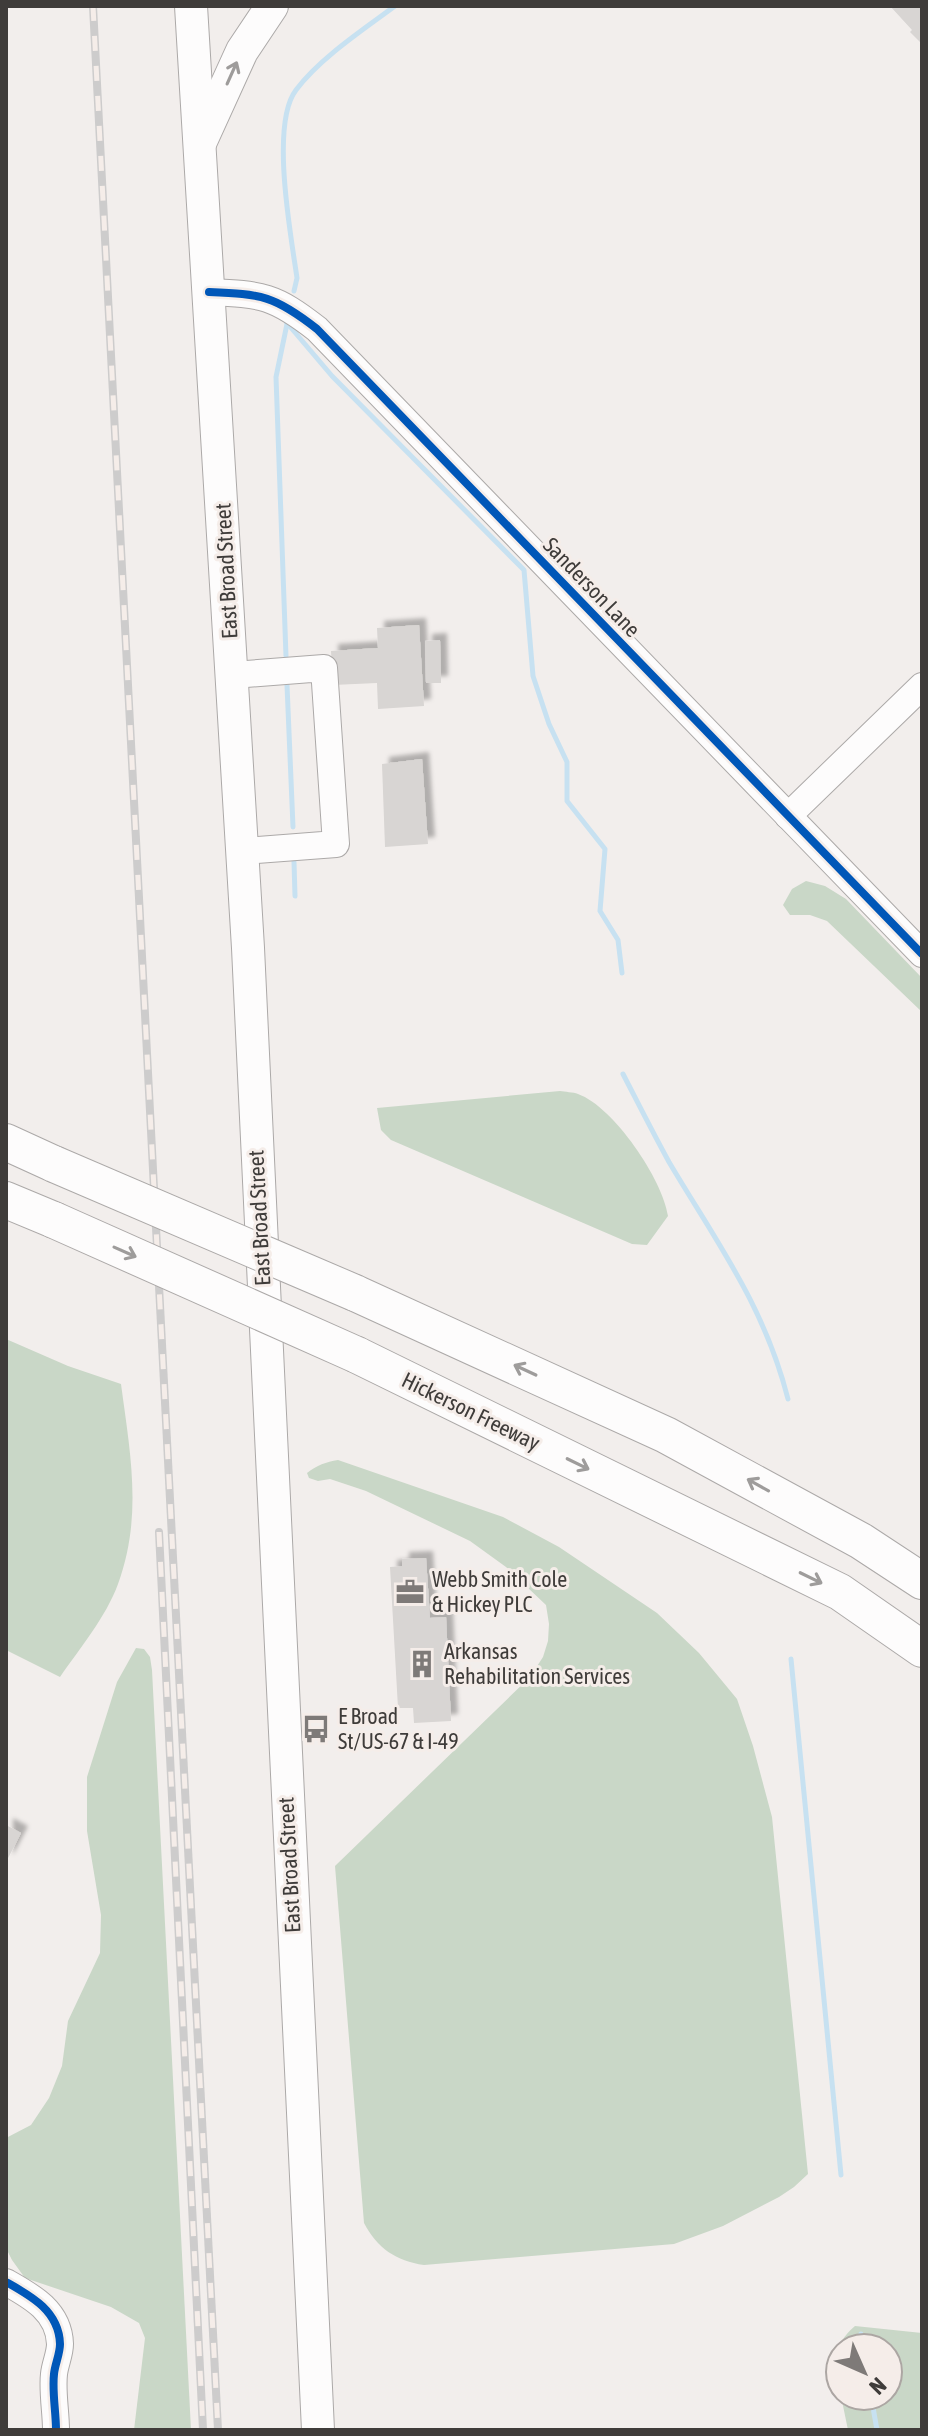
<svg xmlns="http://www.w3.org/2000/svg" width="928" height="2436" font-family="'Asap Condensed',sans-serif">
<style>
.green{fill:#c9d7c7}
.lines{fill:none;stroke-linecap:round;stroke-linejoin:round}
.stream{stroke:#c7e1f1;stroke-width:5}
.building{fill:#d8d5d3;filter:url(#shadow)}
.minor-casing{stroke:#aca9a8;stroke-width:28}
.major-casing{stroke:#aca9a8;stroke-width:34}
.highway-casing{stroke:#aca9a8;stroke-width:38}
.minor{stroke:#fdfcfc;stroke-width:26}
.major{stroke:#fdfcfc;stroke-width:32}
.highway{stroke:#fdfcfc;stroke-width:36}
.rail-casing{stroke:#cdcccc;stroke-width:8}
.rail{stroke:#f5ede9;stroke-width:5;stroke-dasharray:15;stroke-linecap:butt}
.highway-bridge-casing{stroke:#aca9a8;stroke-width:38;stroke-linecap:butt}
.highway-bridge{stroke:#fdfcfc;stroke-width:36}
.cycleway-casing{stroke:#f5ede9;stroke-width:13}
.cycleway{stroke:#0057b8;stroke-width:8}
.oneway{stroke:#9e9c9b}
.labels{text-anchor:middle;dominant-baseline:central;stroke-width:6;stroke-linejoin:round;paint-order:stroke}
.street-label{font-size:22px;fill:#3f3c3a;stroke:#f5ede9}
.poi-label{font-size:22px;fill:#3f3c3a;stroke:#f5ede9;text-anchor:start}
</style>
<defs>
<filter id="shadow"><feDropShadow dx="7" dy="-7" stdDeviation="2" flood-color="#0004"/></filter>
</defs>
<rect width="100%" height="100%" fill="#f2eeec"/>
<g class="green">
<polygon points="806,881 825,886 846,899 922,978 922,1012 827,921 810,915 790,915 783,905 792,889"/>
<path d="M560,1091C565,1092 573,1092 578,1094C614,1107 663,1180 668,1216L647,1245L632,1244L391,1140L381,1130L377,1108Z"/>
<path d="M6,1339L68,1366L121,1384C130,1452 143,1516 118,1584C106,1617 80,1648 60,1677L6,1650Z"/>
<path d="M338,1460L503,1517L559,1547L657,1613L699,1653L737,1699L753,1746L772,1817L808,2174L794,2187L779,2197L723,2226L674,2244L424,2265C396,2261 377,2248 364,2223L335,1866L530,1677L543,1657L548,1641L549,1624L546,1605L506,1567L470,1541L366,1491L330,1479L318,1481L309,1478L307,1473C317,1465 326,1462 338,1460Z"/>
<polygon points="136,1648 144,1649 150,1657 152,1670 191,2430 134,2430 145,2338 139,2323 111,2307 25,2278 12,2260 6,2248 6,2138 31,2125 49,2098 62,2066 68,2021 100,1953 101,1915 87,1831 87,1777 117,1682"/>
<path d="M855,2326L922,2333V2430H848L841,2396H888V2348H840V2394C836,2365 831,2346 855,2326Z"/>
</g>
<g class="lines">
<g class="stream">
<path d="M294,291L297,278C291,236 270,124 296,90C320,58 364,29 395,6"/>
<polyline points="287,323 332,376 524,570 533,676 549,724 567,762 567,801 605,849 600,911 618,940 622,973"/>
<polyline points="286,656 276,377 287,324"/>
<polyline points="287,685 293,827"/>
<polyline points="294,862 295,896"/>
<path d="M623,1074C638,1103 653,1133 669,1162C717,1243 764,1305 788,1399"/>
<polyline points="791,1659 841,2175"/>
<polyline points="861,2334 863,2348"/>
<polyline points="871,2396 877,2430"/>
</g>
</g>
<g class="building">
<polygon points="890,6 922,6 922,44 910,32 912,30"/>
<polygon points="419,625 424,706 378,709 377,683 333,685 331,651 378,648 377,628"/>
<polygon points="440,640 441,683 426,683 425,641"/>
<polygon points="422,759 428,844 385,847 382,764"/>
<polygon points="426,1558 430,1618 446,1617 451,1721 414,1723 413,1708 398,1708 390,1567 402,1566 402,1559"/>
<polygon points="6,1825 21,1833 6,1862"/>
</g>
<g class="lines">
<defs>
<g id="minor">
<path d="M209,292C262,294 275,296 317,329L922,954"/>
<polyline points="233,675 324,668 336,844 243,851"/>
<polyline points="788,816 922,686"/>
<path d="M6,2282C31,2296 59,2311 60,2344C60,2354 55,2364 54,2374C52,2392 56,2412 56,2430"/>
</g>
<g id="major">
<polyline points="191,6 248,948 318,2430"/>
<polyline points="201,141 242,51 272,6"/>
</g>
<g id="highway">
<polyline points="6,1142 54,1164"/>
<polyline points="6,1200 54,1220"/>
<polyline points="355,1293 666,1435 861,1541 922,1581"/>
<polyline points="357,1355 840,1592 922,1649"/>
</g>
</defs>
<use href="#minor" class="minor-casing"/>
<use href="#major" class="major-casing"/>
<use href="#highway" class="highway-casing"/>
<use href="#minor" class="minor"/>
<use href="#major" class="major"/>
<use href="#highway" class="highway"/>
<defs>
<g id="rail">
<polyline points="93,6 218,2430"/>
<polyline points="159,1532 203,2430"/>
</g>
</defs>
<use href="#rail" class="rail-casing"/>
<use href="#rail" class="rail"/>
<defs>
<g id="highway-bridge">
<polyline points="54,1164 355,1293"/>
<polyline points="54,1220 357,1355"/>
</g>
</defs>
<use href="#highway-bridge" class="highway-bridge-casing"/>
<use href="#highway-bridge" class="highway-bridge"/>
<defs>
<g id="cycleway">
<path d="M209,292C262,294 275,296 317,329L922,954"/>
<path d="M6,2282C31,2296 59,2311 60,2344C60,2354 55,2364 54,2374C52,2392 56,2412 56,2430"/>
</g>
</defs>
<use href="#cycleway" class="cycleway-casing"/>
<use href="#cycleway" class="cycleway"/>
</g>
<defs><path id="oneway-shaft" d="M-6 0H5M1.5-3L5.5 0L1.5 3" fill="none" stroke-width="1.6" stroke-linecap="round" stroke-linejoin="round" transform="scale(2)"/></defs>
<g class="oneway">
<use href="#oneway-shaft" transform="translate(232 73) rotate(-66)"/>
<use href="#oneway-shaft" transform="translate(125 1252) rotate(24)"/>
<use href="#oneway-shaft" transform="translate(525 1370) rotate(-155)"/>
<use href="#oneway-shaft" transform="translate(578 1464) rotate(26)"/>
<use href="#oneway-shaft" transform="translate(758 1485) rotate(-151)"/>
<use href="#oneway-shaft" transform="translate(811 1578) rotate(26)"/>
</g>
<defs>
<symbol id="office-bare" viewBox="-9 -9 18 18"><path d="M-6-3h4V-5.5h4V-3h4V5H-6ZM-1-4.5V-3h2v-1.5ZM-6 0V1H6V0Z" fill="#7e7a78" stroke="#f5ede9" stroke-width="2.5" paint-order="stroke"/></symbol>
<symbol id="building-bare" viewBox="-9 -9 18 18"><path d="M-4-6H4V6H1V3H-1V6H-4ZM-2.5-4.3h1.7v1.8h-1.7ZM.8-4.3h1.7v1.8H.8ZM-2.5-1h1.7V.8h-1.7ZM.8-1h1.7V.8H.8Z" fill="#7e7a78" stroke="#f5ede9" stroke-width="2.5" paint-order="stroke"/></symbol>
<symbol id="bus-bare" viewBox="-9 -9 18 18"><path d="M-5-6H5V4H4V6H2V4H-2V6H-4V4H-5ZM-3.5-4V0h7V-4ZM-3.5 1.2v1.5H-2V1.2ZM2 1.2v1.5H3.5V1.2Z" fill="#7e7a78" stroke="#f5ede9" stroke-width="2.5" paint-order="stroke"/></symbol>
</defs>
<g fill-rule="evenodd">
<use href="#office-bare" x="390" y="1572" width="40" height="40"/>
<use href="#building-bare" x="402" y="1644" width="40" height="40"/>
<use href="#bus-bare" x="296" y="1709" width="40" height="40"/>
</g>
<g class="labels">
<g class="street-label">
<text transform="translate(226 571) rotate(-93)">East Broad Street</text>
<text transform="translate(592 587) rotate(46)">Sanderson Lane</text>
<text transform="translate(259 1218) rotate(-93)">East Broad Street</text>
<text transform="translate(471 1411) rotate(26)">Hickerson Freeway</text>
<text transform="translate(289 1865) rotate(-93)">East Broad Street</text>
</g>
<g class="poi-label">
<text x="432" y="1579">Webb Smith Cole<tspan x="432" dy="25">&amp; Hickey PLC</tspan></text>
<text x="444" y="1651">Arkansas<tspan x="444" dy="25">Rehabilitation Services</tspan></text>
<text x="338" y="1716">E Broad<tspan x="338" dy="25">St/US-67 &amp; I-49</tspan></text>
</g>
</g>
<rect width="928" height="2436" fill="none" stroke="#3f3c3a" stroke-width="16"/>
<g transform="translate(864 2372) rotate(135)"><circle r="38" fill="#f5ede9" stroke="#aca6a3" stroke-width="2"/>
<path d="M0-6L14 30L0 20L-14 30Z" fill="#7e7a78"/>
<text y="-12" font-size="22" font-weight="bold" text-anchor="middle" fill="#3f3c3a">N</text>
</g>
</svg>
